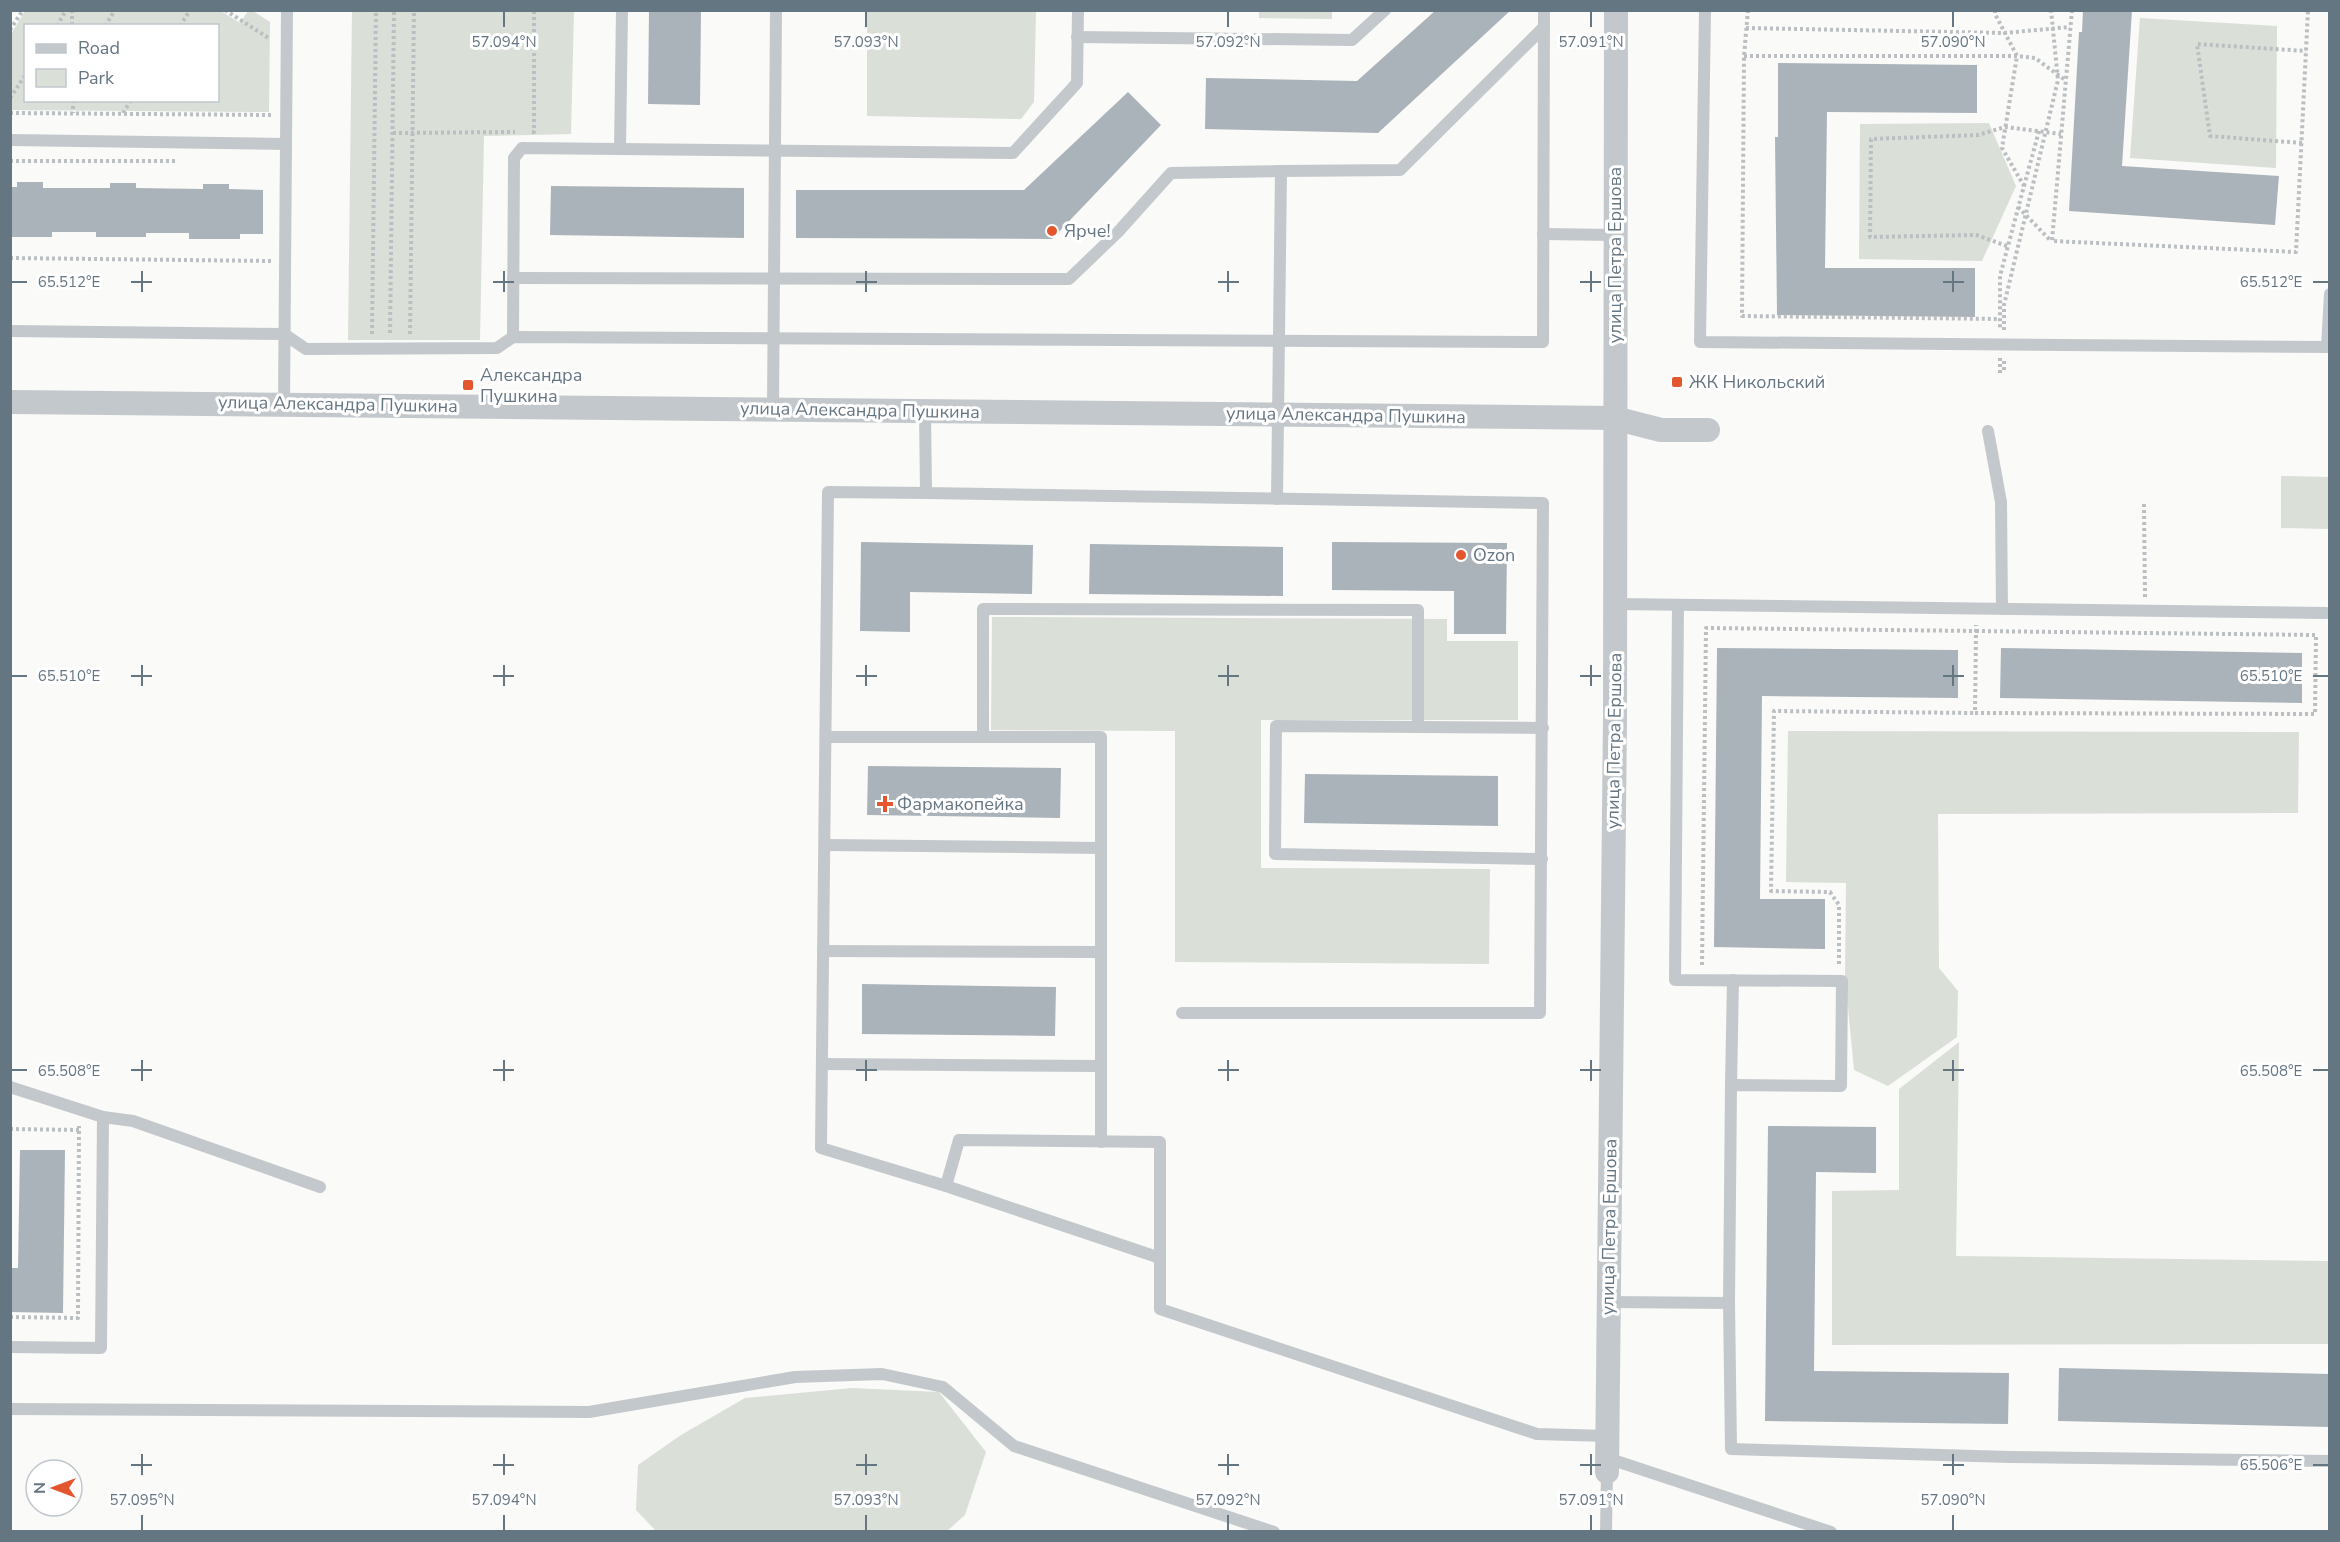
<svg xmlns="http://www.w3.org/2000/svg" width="2340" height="1542" font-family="'Nunito Sans',sans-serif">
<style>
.green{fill:#dadfd7;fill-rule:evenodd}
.building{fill:#aab3b9}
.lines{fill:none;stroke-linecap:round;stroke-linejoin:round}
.path{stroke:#bbbfc2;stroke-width:4;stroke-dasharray:3 3;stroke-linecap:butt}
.lane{stroke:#c3c8cc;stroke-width:12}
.street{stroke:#c3c8cc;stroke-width:24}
.ticks{fill:none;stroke:#657683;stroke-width:2}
.poi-dot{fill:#e4572e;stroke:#fff;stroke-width:2}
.labels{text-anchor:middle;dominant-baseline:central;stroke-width:6;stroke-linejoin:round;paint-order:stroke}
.poi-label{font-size:18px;fill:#657683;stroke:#fff;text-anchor:start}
.street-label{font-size:18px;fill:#657683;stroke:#fff}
.ticks-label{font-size:15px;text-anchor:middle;fill:#657683;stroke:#fff;stroke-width:6;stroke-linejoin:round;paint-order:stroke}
</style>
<rect width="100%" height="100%" fill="#fafaf8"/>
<g class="green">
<path d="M25,11H221L240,23L248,11H253L270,22L269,112L11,110V34ZM26,26H218V100H26Z"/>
<polygon points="352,11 574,11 571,134 484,136 480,340 348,340"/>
<polygon points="867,11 1036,11 1034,102 1021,119 867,116"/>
<polygon points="1259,11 1332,11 1332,19 1259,18"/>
<polygon points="2140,18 2277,26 2276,168 2130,158"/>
<polygon points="1989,123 2016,186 1982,261 1859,259 1860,124"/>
<polygon points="2281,476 2329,477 2329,529 2281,528"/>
<polygon points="992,617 1447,619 1447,641 1518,641 1518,720 1261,720 1261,868 1490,869 1489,964 1175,962 1175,731 991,730"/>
<polygon points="1788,731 2299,732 2298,813 1938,814 1939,968 1958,991 1957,1037 1888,1086 1854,1070 1845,976 1846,883 1786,882"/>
<polygon points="1959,1042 1956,1256 2329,1261 2329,1344 1832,1345 1832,1191 1899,1190 1899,1089"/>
<polygon points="852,1388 939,1392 986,1452 965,1515 947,1531 656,1531 636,1510 638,1465 681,1435 745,1398"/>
</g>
<g class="building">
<polygon points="649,10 701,10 700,105 648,104"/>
<polygon points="1436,10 1511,10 1378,133 1205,129 1206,78 1357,81"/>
<polygon points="2083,10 2132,10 2122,166 2279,176 2275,225 2069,211 2079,32 2082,32"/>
<polygon points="1778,63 1977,65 1977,113 1827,112 1825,268 1975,268 1975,317 1777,315 1775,137 1778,137"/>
<polygon points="1128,92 1161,125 1052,239 796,238 796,190 1024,190"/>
<polygon points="17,182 43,182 43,188 110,188 110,183 136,183 136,188 203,189 203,184 229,184 229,189 263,190 263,234 240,234 240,239 189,239 189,233 146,233 146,237 96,237 96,232 52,232 52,237 10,237 10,187 17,187"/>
<polygon points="551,186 744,188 744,238 550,235"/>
<polygon points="861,542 1033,545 1032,594 910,592 910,632 860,631"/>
<polygon points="1332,542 1507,543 1506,634 1454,634 1454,591 1332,590"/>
<polygon points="1090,544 1283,547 1283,596 1089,594"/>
<polygon points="1717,648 1958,650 1958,698 1762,696 1760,899 1825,899 1825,949 1714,947"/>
<polygon points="2001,648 2302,653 2302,703 2000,698"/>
<polygon points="868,766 1061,768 1060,818 867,815"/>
<polygon points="1305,774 1498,776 1498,826 1304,823"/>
<polygon points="862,984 1056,987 1055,1036 862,1034"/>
<polygon points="1768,1126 1876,1127 1876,1173 1816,1172 1814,1371 2009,1373 2008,1424 1765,1421"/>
<polygon points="20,1150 65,1150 63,1313 10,1312 10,1268 18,1268"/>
<polygon points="2059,1368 2330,1374 2330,1427 2058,1421"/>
</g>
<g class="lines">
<g class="path">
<polyline points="72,10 72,26"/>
<polyline points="225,10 270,39"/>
<polyline points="1748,10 1744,56 1742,316 2000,319"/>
<polyline points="1995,10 1995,14 2017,56 2002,148 2024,186 2000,276 2000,330"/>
<polyline points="2072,10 2052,241 2296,252 2308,10"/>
<polyline points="57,26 66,10"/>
<polyline points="105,26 115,10"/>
<polyline points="180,26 190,10"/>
<polyline points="1746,28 2004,33 2070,27"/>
<polyline points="10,30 23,10"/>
<polyline points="1744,56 2017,56 2035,58 2065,80"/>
<polyline points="10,98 26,74"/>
<polyline points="73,100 73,113"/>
<polyline points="10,113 272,115"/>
<polyline points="123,113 131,100"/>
<polyline points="532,132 534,132 534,10"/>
<polyline points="393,133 515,132"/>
<polyline points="2302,143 2210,136 2197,44 2306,51"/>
<polyline points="10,161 176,161"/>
<polyline points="2024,186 2039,131"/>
<polyline points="2018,207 2051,241"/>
<polyline points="2007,246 1976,235 1870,237 1871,139 1978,135 2005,127 2061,134"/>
<polyline points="10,258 271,261"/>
<polyline points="2004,330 2004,305 2058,80 2051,10"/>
<polyline points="390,333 394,10"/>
<polyline points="372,334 376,10"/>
<polyline points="410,334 414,10"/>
<polyline points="2000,358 2000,373"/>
<polyline points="2004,370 2004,359"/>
<polyline points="2144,504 2145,597"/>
<polygon points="1976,631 2316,635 2315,714 1975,713"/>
<polyline points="1839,964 1839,905 1830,892 1771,891 1774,711 1975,713"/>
<polyline points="1702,965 1706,628 1976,631 1976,625"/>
<polyline points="10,1129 79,1130"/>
<polyline points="10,1317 78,1318 79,1126"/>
</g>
<g class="lane">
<polyline points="1705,10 1700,342 2327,347 2330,294"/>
<polyline points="1077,37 1352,40 1385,10"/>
<polyline points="10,140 286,144 287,10"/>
<polyline points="620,149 622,10"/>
<polyline points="1543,234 1615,235"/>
<polyline points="513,278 1069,279 1118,232 1171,173 1281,171"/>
<polyline points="10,331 284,334 306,349 497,348 513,337 1543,342 1544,10"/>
<polyline points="513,337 514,158 522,148 1013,153 1077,83 1078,10"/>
<polyline points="284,403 286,144"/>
<polyline points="773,409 776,10"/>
<polyline points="925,411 926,493 1543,503 1540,1013 1182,1013"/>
<polyline points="1988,431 2001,502 2002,609"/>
<polyline points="926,493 828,492 821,1148 946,1186 1160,1258 1160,1309 1537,1434 1607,1436"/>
<polyline points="1277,499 1281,171 1400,170 1544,27"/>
<polyline points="1615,604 2326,613"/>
<polyline points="826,737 983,737"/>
<polyline points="825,845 1101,848"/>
<polyline points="1542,859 1275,854 1276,726 1543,728"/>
<polyline points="823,951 1101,952"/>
<polyline points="822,1064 1101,1066"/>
<polyline points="1731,1085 1733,980"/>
<polyline points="10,1087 103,1117 133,1121 320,1187"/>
<polyline points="1101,1142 1101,737 983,737 983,609 1418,610 1418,727"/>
<polyline points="946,1186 959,1140 1160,1142 1160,1258"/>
<polyline points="1608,1302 1729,1303 1731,1085 1841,1086 1842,981 1675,980 1678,605"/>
<polyline points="1729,1303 1731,1449 2010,1457 2330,1461"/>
<polyline points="10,1347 101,1348 103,1117"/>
<polyline points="10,1409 589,1412 795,1377 882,1374 943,1387 1014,1446 1274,1532"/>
<polyline points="1607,1458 1831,1532"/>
<polyline points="1606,1532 1607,1472"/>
</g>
<g class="street">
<polyline points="10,402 1614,418 1661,430 1708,430"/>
<polyline points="1607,1472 1615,717 1616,10"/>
</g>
</g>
<path class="ticks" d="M504,12V27M866,12V27M1228,12V27M1591,12V27M1953,12V27M142,271V292M504,271V292M866,271V292M1228,271V292M1591,271V292M1953,271V292M12,282H27M131,282H152M493,282H514M856,282H877M1218,282H1239M1580,282H1601M1943,282H1964M2313,282H2328M142,665V686M504,665V686M866,665V686M1228,665V686M1591,665V686M1953,665V686M12,676H27M131,676H152M493,676H514M856,676H877M1218,676H1239M1580,676H1601M1943,676H1964M2313,676H2328M142,1060V1081M504,1060V1081M866,1060V1081M1228,1060V1081M1591,1060V1081M1953,1060V1081M12,1070H27M131,1070H152M493,1070H514M856,1070H877M1218,1070H1239M1580,1070H1601M1943,1070H1964M2313,1070H2328M142,1454V1475M504,1454V1475M866,1454V1475M1228,1454V1475M1591,1454V1475M1953,1454V1475M131,1465H152M493,1465H514M856,1465H877M1218,1465H1239M1580,1465H1601M1943,1465H1964M2313,1465H2328M142,1515V1530M504,1515V1530M866,1515V1530M1228,1515V1530M1591,1515V1530M1953,1515V1530"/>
<g class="poi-dot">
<circle cx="1052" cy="231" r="6"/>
<rect x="1671" y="376" width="12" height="12" rx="3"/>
<rect x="462" y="379" width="12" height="12" rx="3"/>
<circle cx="1461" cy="555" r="6"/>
<path d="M882 795h6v6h6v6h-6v6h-6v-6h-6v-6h6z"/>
</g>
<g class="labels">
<g class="poi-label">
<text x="1064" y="231">Ярче!</text>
<text x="480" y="375">Александра<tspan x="480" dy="21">Пушкина</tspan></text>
<text x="1689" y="382">ЖК Никольский</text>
<text x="1473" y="555">Ozon</text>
<text x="897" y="804">Фармакопейка</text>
</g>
<g class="street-label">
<text transform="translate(1615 255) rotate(-90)">улица Петра Ершова</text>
<text transform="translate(338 404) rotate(1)">улица Александра Пушкина</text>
<text transform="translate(860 410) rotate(1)">улица Александра Пушкина</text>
<text transform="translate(1346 415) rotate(1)">улица Александра Пушкина</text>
<text transform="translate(1614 741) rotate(-89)">улица Петра Ершова</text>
<text transform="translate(1609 1227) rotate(-89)">улица Петра Ершова</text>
</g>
</g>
<g class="ticks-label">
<text x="504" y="47">57.094°N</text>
<text x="866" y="47">57.093°N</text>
<text x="1228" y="47">57.092°N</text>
<text x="1591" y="47">57.091°N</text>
<text x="1953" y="47">57.090°N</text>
<text x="2271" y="287">65.512°E</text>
<text x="69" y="287">65.512°E</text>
<text x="2271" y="681">65.510°E</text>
<text x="69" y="681">65.510°E</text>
<text x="2271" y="1076">65.508°E</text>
<text x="69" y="1076">65.508°E</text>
<text x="2271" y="1470">65.506°E</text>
<text x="142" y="1505">57.095°N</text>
<text x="504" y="1505">57.094°N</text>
<text x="866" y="1505">57.093°N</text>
<text x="1228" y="1505">57.092°N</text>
<text x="1591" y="1505">57.091°N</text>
<text x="1953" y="1505">57.090°N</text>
</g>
<rect width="2340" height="1542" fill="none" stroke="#657683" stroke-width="24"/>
<rect x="24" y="24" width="195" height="78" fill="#ffffff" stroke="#c1c8cd" stroke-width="1.5"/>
<rect x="36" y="44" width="30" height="9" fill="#c3c8cc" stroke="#c1c8cd" stroke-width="1.5"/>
<text x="78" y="54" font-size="18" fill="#657683">Road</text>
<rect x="36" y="69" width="30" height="18" fill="#dadfd7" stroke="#c1c8cd" stroke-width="1.5"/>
<text x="78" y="84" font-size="18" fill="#657683">Park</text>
<g transform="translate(54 1488) rotate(270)"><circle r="28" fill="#ffffff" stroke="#c1c8cd" stroke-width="1.5"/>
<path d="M0-4.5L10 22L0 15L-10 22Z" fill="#e4572e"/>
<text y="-9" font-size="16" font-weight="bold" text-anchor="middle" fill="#657683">N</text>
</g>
</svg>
